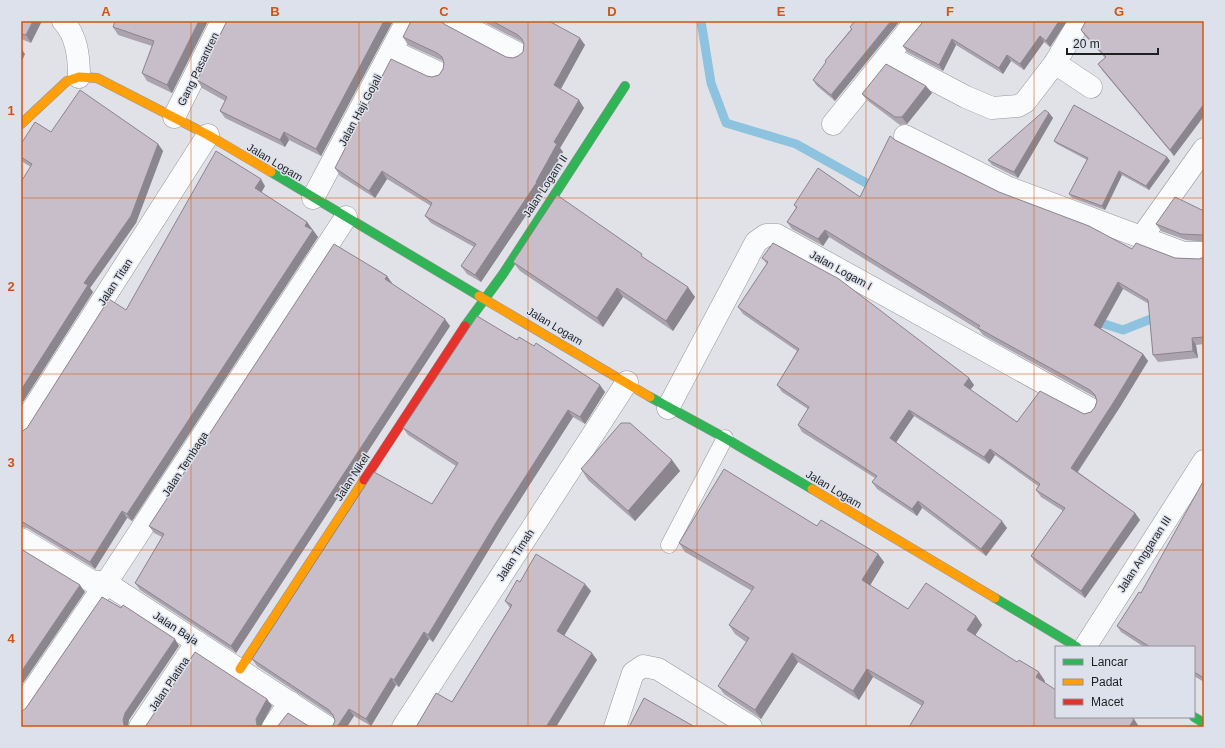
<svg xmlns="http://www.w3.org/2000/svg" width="1225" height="748" font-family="Arial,sans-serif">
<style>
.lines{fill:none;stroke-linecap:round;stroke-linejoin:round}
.stream{stroke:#8dc3de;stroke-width:9}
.lane-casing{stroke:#96979c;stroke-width:17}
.street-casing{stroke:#96979c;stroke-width:23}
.fast-casing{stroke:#96979c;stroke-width:10}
.slow-casing{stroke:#96979c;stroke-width:10}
.jam-casing{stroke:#96979c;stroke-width:10}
.lane{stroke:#fafbfc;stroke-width:16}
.street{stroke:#fafbfc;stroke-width:22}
.fast{stroke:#30b455;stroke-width:9}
.slow{stroke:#ff9f0a;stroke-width:9}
.jam{stroke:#e5322d;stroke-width:9}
.wall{fill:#aba3ae}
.shaded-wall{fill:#8b858d}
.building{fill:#c7beca;stroke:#8b858d}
.grid{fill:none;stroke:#d4530e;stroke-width:1;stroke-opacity:0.55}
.labels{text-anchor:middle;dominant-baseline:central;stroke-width:3;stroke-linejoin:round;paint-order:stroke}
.street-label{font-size:11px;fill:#1e1f23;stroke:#dde1eb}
.neatline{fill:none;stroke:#d4530e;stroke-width:1.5}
.grid-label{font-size:13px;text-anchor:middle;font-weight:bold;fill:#d4530e}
</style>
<rect width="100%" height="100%" fill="#e0e2e8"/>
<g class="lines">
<g class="stream">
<polyline points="701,21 711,83 726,123 796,144 877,189"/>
<polyline points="1092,320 1123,330 1161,315"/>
</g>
<defs>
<polyline id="lane" points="669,545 725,438"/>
<g id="street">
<path d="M63,21C77,36 79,57 79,77"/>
<polyline points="455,21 517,53"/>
<polyline points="392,51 437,72"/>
<polyline points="888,56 966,97 992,108 1018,106 1025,102 1055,63 1080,21"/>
<polyline points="1055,63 1091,87"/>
<polyline points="174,117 222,21"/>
<polyline points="833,124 916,21"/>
<polyline points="905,136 1009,188 1184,253 1204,253"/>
<polyline points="313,198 407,21"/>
<polyline points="1141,238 1204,149"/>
<polyline points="668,408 756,242 766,235 777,235 1089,408"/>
<polyline points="21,428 208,135"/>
<polyline points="21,539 91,581 106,583 327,727"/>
<polyline points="1085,647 1204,461"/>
<polyline points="21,708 106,583 346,217"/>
<polyline points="140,727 197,642"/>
<polyline points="273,727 290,702"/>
<polyline points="403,727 627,382"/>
<polyline points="615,727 633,673 643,666 658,669 751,727"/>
</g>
<g id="fast">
<polyline points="271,172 479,296"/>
<polyline points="465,326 503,274 625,86"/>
<polyline points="650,397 725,438 812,489"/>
<polyline points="995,598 1077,647"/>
<polyline points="1194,717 1204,723"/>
</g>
<g id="slow">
<polyline points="21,124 67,81 79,77 97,78 208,135 271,172"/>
<polyline points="479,296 650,397"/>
<polyline points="812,489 995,598"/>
<polyline points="240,669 364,480"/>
</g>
<polyline id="jam" points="364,480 465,326"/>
</defs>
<use href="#lane" class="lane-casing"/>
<use href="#street" class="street-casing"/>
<use href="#fast" class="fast-casing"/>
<use href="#slow" class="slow-casing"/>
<use href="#jam" class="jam-casing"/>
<use href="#lane" class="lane"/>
<use href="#street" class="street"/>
<use href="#fast" class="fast"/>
<use href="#slow" class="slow"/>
<use href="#jam" class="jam"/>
</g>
<g class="wall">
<polygon points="21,21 31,43 21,39"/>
<polygon points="208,21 172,93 147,81 142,73 152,46 118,35 113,27"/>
<polygon points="227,21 393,21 321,156 289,140 285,147 225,118 220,111 225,101 202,88 197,80"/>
<polygon points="482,21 549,21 585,45 561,89 584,108 560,148 563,152 542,189 543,190 481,282 467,274 461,266 474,247 431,223 425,216 431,206 387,179 375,198 340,176 335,168 427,76 432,77 439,75 443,69 444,63 443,61 408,45 403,37 443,22 443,24 506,57 513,58 518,56 523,52 524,44 524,43"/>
<polygon points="855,21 835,101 817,86 813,80 826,63 825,61 851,29 850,27"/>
<polygon points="922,21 1067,21 1050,47 1044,42 1024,70 1011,61 1003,74 956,45 943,71 907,52 903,46 922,23"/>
<polygon points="1204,21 1204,116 1174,156 1102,70 1098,64 1105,58 1085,36 1081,30"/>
<polygon points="926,86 932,93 907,124 900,125 868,101 862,94"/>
<polygon points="1049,113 1053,118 1018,178 992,165 988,160"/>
<polygon points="51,132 158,144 163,151 136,223 90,288 93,292 21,405 21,182 31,167 21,161 21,144"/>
<polygon points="895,140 999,192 1132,249 1175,258 1199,259 1204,257 1204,344 1196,345 1198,358 1158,362 1153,355 1149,304 1123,289 1101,329 1143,354 1148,361 1120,407 1078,472 1135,513 1140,520 1085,598 1036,563 1031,556 1063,511 1041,497 1036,490 1038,486 995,455 989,464 914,416 896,442 1007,528 986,556 922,508 917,516 877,489 872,482 875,478 802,432 798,425 808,409 782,392 777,385 797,351 743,314 738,307 767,264 762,258 969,378 974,385 970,390 1017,422 1084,414 1091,412 1095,407 1097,401 1095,397 983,335 979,330 829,237 823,246 792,229 787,222 796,208 794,205 860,197"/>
<polygon points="1054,141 1167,157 1170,161 1149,190 1122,175 1105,210 1072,198 1069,194 1087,160 1057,144"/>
<polygon points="265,186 261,192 307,222 312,229 312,230 318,237 132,521 127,518 95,569 27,528 21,527 21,432 27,428 126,310"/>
<polygon points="1204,211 1204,242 1186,240 1161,231 1156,224"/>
<polygon points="644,258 695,297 673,331 623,297 603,327 520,271 513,262"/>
<polygon points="387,276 391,284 450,326 236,653 140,590 135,583 162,537 154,533 149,526"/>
<polygon points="605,392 585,424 573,417 502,528 433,642 429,639 399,687 396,685 371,726 354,716 335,721 334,717 257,666 252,659 432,504 456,466 408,435 403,428"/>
<polygon points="672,460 680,471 635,521 588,480 581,469"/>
<polygon points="1204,480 1204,682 1194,676 1194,647 1144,647 1121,632 1117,626 1141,593"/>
<polygon points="817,526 878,554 884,562 870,585 908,609 976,616 982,625 975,635 1045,681 1044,682 1056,717 1134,719 1139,727 909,727 922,706 873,677 859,700 798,662 761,719 724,694 718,686 746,642 735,634 729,625 752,591 685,552 679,543"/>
<polygon points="520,582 591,591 564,636 597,660 452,702 510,608 505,601"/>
</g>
<g class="shaded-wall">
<polygon points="33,21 42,21 31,43 26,35"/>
<polygon points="199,21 208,21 172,93 167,85"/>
<polygon points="384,21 393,21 321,156 316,149"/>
<polygon points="891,21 900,21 835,101 831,95"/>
<polygon points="1059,21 1067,21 1050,47 1046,41"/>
<polygon points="1040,36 1044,42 1024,70 1020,64"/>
<polygon points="580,38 585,45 559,92 554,85"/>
<polygon points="952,39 956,45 943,71 939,65"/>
<polygon points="21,48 25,54 21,63"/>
<polygon points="1007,55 1011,61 1003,74 999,68"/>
<polygon points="926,86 932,93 907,124 902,117"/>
<polygon points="579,100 584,108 560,148 563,152 542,189 543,190 481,282 475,275 554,142"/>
<polygon points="1204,104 1204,116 1174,156 1170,150"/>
<polygon points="1049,113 1053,118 1018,178 1014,172"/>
<polygon points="284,132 289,140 285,147 280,140"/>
<polygon points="158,144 163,151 136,223 90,288 93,292 21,405 21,390 84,283"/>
<polygon points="1167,157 1170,161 1149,190 1146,186"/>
<polygon points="382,171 387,179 375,198 369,191"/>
<polygon points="1119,171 1122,175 1105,210 1102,206"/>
<polygon points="261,179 265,186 260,195 255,188"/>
<polygon points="307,222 312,229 310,233 305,226"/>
<polygon points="313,230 318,237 132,521 127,514"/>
<polygon points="825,230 829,237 823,246 818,239"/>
<polygon points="387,276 392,283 390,286 385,279"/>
<polygon points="1118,282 1123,289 1099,332 1094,325"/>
<polygon points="688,287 695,297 673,331 666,321"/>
<polygon points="617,288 623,297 603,327 597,318"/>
<polygon points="445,319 450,326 236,653 231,646"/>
<polygon points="1192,338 1196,345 1198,358 1193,351"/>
<polygon points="1143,354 1148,361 1120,407 1076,474 1071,468"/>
<polygon points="969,378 974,385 969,392 964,385"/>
<polygon points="600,385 605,392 585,424 580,417"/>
<polygon points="568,410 573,417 502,528 433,642 428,635 497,521"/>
<polygon points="909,410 914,416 895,444 890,438"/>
<polygon points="990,449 995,455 989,464 984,457"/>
<polygon points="672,460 680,471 635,521 628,511"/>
<polygon points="918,501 922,508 917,516 912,509"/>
<polygon points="122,511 127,518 95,569 90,562"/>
<polygon points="1135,513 1140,520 1085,598 1081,591"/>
<polygon points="1002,521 1007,528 986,556 981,549"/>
<polygon points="878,554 884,562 868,589 862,580"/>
<polygon points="585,584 591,591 562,639 557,631"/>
<polygon points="80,585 85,592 21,686 21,672"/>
<polygon points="976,616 982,625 973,639 967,630"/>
<polygon points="424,632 429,639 399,687 394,680"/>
<polygon points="175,639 179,646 129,720 128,727 125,727 124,725 123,720 125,713"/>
<polygon points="592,653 597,660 556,727 546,727"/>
<polygon points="792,653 798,662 761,719 755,710"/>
<polygon points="867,669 873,677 859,700 853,691"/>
<polygon points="1039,672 1045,681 1042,686 1036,677"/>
<polygon points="391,678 396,685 371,726 366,719"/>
<polygon points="267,699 272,706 261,726 261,727 258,727 257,725 256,719"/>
<polygon points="349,709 354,716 347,727 337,727"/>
<polygon points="1134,719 1139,727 1129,727"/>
</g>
<g class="building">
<polygon points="21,21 33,21 26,35 21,34"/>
<polygon points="115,21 199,21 167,85 142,73 154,41 113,27"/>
<polygon points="227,21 384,21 316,149 284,132 280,140 220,111 227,97 197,80"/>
<polygon points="411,21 440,21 444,24 506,57 513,58 518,56 523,52 524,44 522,39 518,35 492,21 549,21 580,38 554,85 579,100 554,142 557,144 536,182 537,182 475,275 461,266 476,244 425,216 432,203 382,171 369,191 335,168 391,59 427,76 432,77 439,75 443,69 444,63 442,57 437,53 403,37"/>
<polygon points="855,21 891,21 831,95 813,80 826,62 825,61 852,29 850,27"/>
<polygon points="922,21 1059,21 1046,41 1040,36 1020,64 1007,55 999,68 952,39 939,65 903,46 922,23"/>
<polygon points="1086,21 1204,21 1204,104 1170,150 1098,64 1106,57 1081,30"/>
<polygon points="886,64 926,86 902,117 895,117 862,94"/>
<polygon points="80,90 158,144 131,216 84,283 88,285 21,390 21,182 32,164 21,157 21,144 35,122 51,132"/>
<polygon points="1074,105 1167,157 1146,186 1119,171 1102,206 1069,194 1088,158 1054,141"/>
<polygon points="1045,110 1049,113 1014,172 988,160"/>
<polygon points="890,136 895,140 999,192 1089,226 1132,249 1136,243 1175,258 1199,259 1204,257 1204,337 1192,338 1193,351 1153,355 1148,300 1118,282 1094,325 1143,354 1115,400 1071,468 1135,513 1081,591 1031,556 1065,508 1036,490 1040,484 990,449 984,457 909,410 890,438 1002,521 981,549 918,501 912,509 872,482 877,476 798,425 809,407 777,385 799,349 738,307 768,262 762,258 773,243 839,279 969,378 964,385 1017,422 1040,391 1084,414 1091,412 1095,407 1097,401 1095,395 1090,390 978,328 980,326 825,230 818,239 787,222 797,207 794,205 818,168 860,197"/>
<polygon points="216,151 261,179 255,188 307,222 305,226 313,230 127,514 122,511 90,562 21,521 21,432 27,428 109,299 126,310"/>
<polygon points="557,195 642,254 641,256 688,287 666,321 617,288 597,318 513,262"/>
<polygon points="1175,197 1204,211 1204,235 1181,234 1156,224"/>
<polygon points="334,244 387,276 385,279 445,319 231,646 135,583 164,534 149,526"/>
<polygon points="477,316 517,340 519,337 534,346 536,343 600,385 580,417 568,410 497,521 428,635 424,632 394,680 391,678 366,719 349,709 337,727 332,727 335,721 333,715 329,710 252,659 374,472 432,504 458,463 403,428"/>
<polygon points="621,423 630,423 672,460 628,511 581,469"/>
<polygon points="724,469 817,526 821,520 878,554 862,580 908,609 926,583 976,616 967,630 1017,662 1019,660 1039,672 1036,677 1056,690 1056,717 1130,717 1134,719 1129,727 909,727 924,702 867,669 853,691 792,653 755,710 718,686 749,638 729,625 754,587 679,543"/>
<polygon points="1204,480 1204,678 1194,672 1194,647 1150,647 1117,626 1139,592 1141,593"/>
<polygon points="21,549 80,585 21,672"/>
<polygon points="536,554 585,584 557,631 592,653 546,727 416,727 436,693 452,702 512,605 505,601 517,580 520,582"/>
<polygon points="102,597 121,608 123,605 175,639 125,713 123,720 124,725 125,727 21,727 21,712 26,708"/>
<polygon points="195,652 267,699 256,719 257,725 258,727 145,727"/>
<polygon points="644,698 695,727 629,727"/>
<polygon points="288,713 310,727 277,727"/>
</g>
<path class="grid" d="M191,21V727M359,21V727M528,21V727M697,21V727M866,21V727M1034,21V727M21,198H1204M21,374H1204M21,550H1204"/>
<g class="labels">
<g class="street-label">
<text transform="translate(198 69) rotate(-64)">Gang Pasantren</text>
<text transform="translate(360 110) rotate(-62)">Jalan Haji Gojali</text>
<text transform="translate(275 162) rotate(31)">Jalan Logam</text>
<text transform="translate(545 186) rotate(-57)">Jalan Logam II</text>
<text transform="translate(841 270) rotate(29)">Jalan Logam I</text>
<text transform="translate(115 282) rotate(-57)">Jalan Titan</text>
<text transform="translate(555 326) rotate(31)">Jalan Logam</text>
<text transform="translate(185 464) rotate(-57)">Jalan Tembaga</text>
<text transform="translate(352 477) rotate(-57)">Jalan Nikel</text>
<text transform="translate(834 489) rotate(31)">Jalan Logam</text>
<text transform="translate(1144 554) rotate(-57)">Jalan Anggaran III</text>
<text transform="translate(515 555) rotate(-57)">Jalan Timah</text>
<text transform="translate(176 628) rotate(33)">Jalan Baja</text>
<text transform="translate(169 684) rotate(-56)">Jalan Platina</text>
</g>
</g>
<rect width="1225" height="748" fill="none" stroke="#dde1eb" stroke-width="44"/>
<rect x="1055" y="646" width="140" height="72" fill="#dde1eb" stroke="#91939b"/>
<rect x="1063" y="659" width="20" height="6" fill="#30b455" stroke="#91939b"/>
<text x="1091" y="666" font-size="12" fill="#1e1f23">Lancar</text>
<rect x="1063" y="679" width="20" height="6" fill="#ff9f0a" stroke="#91939b"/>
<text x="1091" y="686" font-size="12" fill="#1e1f23">Padat</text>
<rect x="1063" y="699" width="20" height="6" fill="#e5322d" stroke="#91939b"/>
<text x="1091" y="706" font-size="12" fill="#1e1f23">Macet</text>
<path d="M1067 48v6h91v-6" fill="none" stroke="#1e1f23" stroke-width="2"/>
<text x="1073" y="48" font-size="12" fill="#1e1f23" stroke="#dde1eb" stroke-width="3" paint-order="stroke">20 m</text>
<rect x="22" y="22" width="1181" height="704" class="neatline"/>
<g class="grid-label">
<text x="106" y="16">A</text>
<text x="275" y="16">B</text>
<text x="444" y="16">C</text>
<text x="612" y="16">D</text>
<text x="781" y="16">E</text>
<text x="950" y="16">F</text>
<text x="1119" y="16">G</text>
<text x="11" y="115">1</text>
<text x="11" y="291">2</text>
<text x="11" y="467">3</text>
<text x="11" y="643">4</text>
</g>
</svg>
